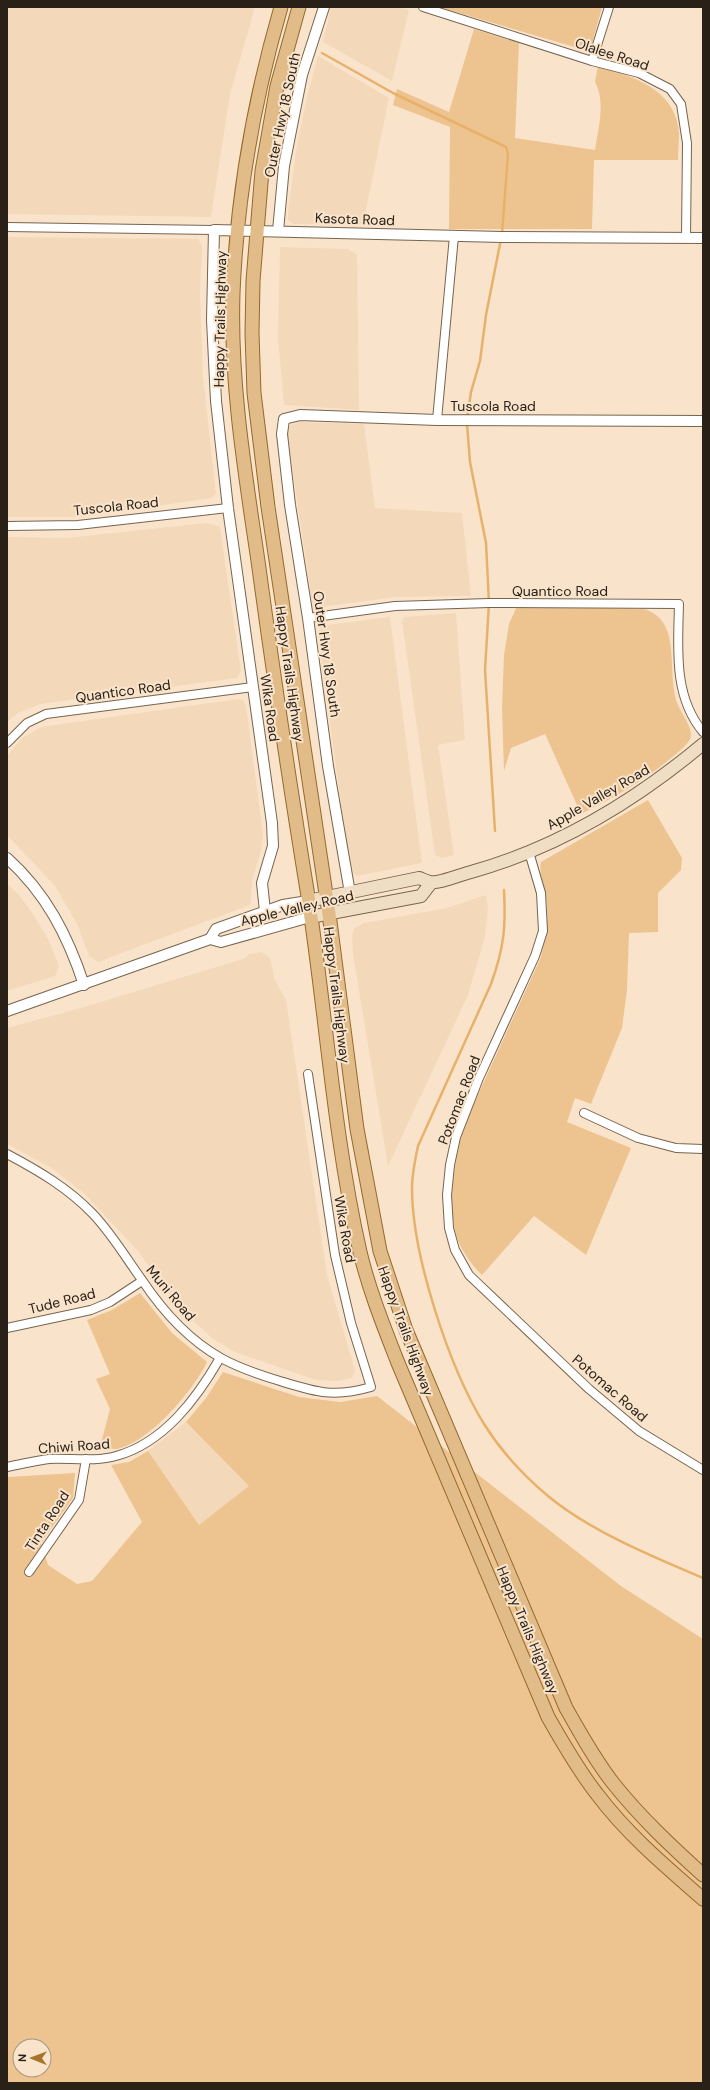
<svg xmlns="http://www.w3.org/2000/svg" width="710" height="2090" font-family="'DM Sans',sans-serif">
<style>
.built{fill:#f3d9ba}
.green{fill:#edc490;fill-rule:evenodd}
.lines{fill:none;stroke-linecap:round;stroke-linejoin:round}
.stream{stroke:#e8b16b;stroke-width:2.5}
.minor-casing{stroke:#77644e;stroke-width:10}
.tertiary-casing{stroke:#77644e;stroke-width:12}
.secondary-casing{stroke:#77644e;stroke-width:14}
.primary-casing{stroke:#94692d;stroke-width:15}
.minor{stroke:#fff;stroke-width:8}
.tertiary{stroke:#fff;stroke-width:10}
.secondary{stroke:#f0dec4;stroke-width:12}
.primary{stroke:#e2bc88;stroke-width:13}
.labels{text-anchor:middle;dominant-baseline:central;stroke-width:4;stroke-linejoin:round;paint-order:stroke}
.street-label{font-size:14px;fill:#292118;stroke:#f9e4cb}
</style>
<rect width="100%" height="100%" fill="#f9e4cb"/>
<g class="built">
<polygon points="7,7 255,7 230,94 211,217 7,214"/>
<polygon points="331,7 397,7 409,10 392,81 323,42"/>
<polygon points="318,56 389,98 363,224 294,224 288,220 288,213 296,151 306,101"/>
<polygon points="7,237 198,239 202,246 200,295 203,376 216,494 212,498 79,517 7,517"/>
<polygon points="280,247 348,249 357,255 359,410 284,405 278,339"/>
<polygon points="298,422 364,424 375,508 462,513 471,596 396,597 321,607 312,602 287,432 291,425"/>
<polygon points="207,523 220,527 241,671 237,678 40,704 18,713 7,722 7,537 66,538"/>
<polygon points="456,613 465,740 438,745 454,855 442,858 435,855 402,621 405,617"/>
<polygon points="390,617 422,863 357,876 350,871 318,635 321,627 326,625"/>
<polygon points="238,699 243,700 246,706 263,834 261,850 252,881 251,901 250,905 98,962 89,956 78,926 55,886 7,835 7,756 22,738 41,727"/>
<polygon points="7,884 19,895 33,914 48,939 59,966 55,976 7,991"/>
<polygon points="486,895 488,909 485,936 468,995 388,1166 353,954 352,935 355,928 364,923 447,908"/>
<polygon points="262,952 270,958 275,980 286,1000 327,1275 355,1370 353,1377 348,1379 337,1381 316,1380 235,1352 213,1339 180,1309 137,1250 85,1194 50,1167 7,1144 7,1028 81,1008 246,958 249,954"/>
<polygon points="186,1422 250,1486 199,1525 148,1451"/>
</g>
<g class="green">
<polygon points="439,7 602,7 592,44 581,49"/>
<path d="M474,29L519,43L515,138L595,150C598,129 606,102 595,82L598,66C633,77 675,88 679,132C679,141 678,151 678,160H594L592,229H449L450,127L393,105L397,89L449,112Z"/>
<path d="M517,606L644,609C684,621 665,673 678,705C682,715 696,731 689,741C684,748 677,753 671,758C644,781 613,798 581,814L545,734L511,748L504,771L502,708L504,655L509,624Z"/>
<path d="M648,800L682,858L681,870L658,893V932L629,933L627,990L622,1028L591,1104L575,1098L567,1122L631,1148L586,1255L534,1216L482,1275C473,1266 466,1257 460,1245C444,1210 455,1158 465,1123L541,957C545,940 548,925 547,908C547,896 538,871 541,862Z"/>
<path d="M140,1293L172,1333L207,1362C194,1390 148,1444 116,1449C111,1449 105,1448 100,1447L110,1409L96,1379L110,1374L87,1320L112,1310Z"/>
<path d="M223,1372L299,1397L340,1402L377,1396L621,1586L703,1639V2083H7V1477L75,1473L73,1498L41,1543L48,1565L77,1584L92,1581L142,1522L111,1465L129,1462L148,1451L199,1525L249,1486L186,1422L206,1398ZM20,2046H44V2070H20Z"/>
</g>
<g class="lines">
<g class="stream">
<polyline points="322,53 393,93 506,147 508,154 502,234"/>
<polyline points="467,419 471,392 480,361 486,315 501,239"/>
<polyline points="467,424 470,462 486,543 489,603 485,670 495,831"/>
<path d="M504,890C506,927 504,948 491,984L418,1146C415,1160 412,1174 412,1188C412,1255 449,1367 484,1424C501,1451 524,1476 548,1496C590,1531 653,1557 703,1578"/>
</g>
<defs>
<g id="minor">
<polyline points="423,7 592,61 639,73 670,89 681,104 687,143 686,237"/>
<polyline points="592,61 609,7"/>
<polyline points="7,227 214,230"/>
<polyline points="437,420 454,236"/>
<polyline points="7,526 78,525 228,508"/>
<path d="M308,618L395,606L489,603L679,604C678,648 673,696 703,732"/>
<polyline points="7,743 27,723 46,714 253,687"/>
<polyline points="529,852 541,893 543,931 535,956 479,1078 456,1137 450,1165 447,1195 449,1228 455,1250 469,1275 589,1389 639,1431 703,1470"/>
<polyline points="584,1113 638,1138 676,1148 703,1149"/>
<path d="M7,1154C39,1171 68,1188 93,1214C112,1234 126,1258 142,1280C162,1310 189,1340 221,1358C239,1368 260,1375 280,1381C316,1392 333,1398 371,1387L351,1323L335,1255L308,1074"/>
<polyline points="7,1328 91,1310 110,1302 142,1281"/>
<path d="M7,1467C21,1464 35,1461 49,1459C71,1458 95,1462 116,1456C164,1443 197,1398 220,1358"/>
<polyline points="29,1572 79,1500 86,1459"/>
</g>
<g id="tertiary">
<polyline points="278,231 284,166 302,75 324,7"/>
<path d="M7,858C46,893 68,936 84,985"/>
<polyline points="350,893 328,766 308,618 290,505 282,434 284,419 300,415 437,420 703,421"/>
<polyline points="265,911 262,883 273,846 272,823 228,508 216,401 212,320 214,230 502,237 703,238"/>
<polyline points="210,939 216,929 283,905 308,901"/>
<polyline points="7,1011 210,939 221,942 310,917"/>
</g>
<g id="secondary">
<path d="M308,901L419,878C422,879 426,881 430,882C438,884 462,874 471,872C557,848 635,801 703,744"/>
<polyline points="310,917 421,896 431,883"/>
</g>
<g id="primary">
<path d="M281,7C254,100 237,196 233,293C230,383 245,472 258,561C273,671 289,780 307,890C326,1010 333,1133 360,1252C369,1290 384,1327 398,1363L548,1717C563,1743 578,1770 597,1794C627,1834 665,1866 703,1899"/>
<path d="M299,7L277,86L262,171L253,281L252,333L254,393L268,507L329,914L357,1129L380,1251L406,1330L566,1708C580,1733 595,1760 613,1783C640,1817 671,1846 703,1875"/>
</g>
</defs>
<use href="#minor" class="minor-casing"/>
<use href="#tertiary" class="tertiary-casing"/>
<use href="#secondary" class="secondary-casing"/>
<use href="#primary" class="primary-casing"/>
<use href="#minor" class="minor"/>
<use href="#tertiary" class="tertiary"/>
<use href="#secondary" class="secondary"/>
<use href="#primary" class="primary"/>
</g>
<g class="labels">
<g class="street-label">
<text transform="translate(612 54) rotate(18)">Olalee Road</text>
<text transform="translate(282 115) rotate(-78)">Outer Hwy 18 South</text>
<text transform="translate(355 219) rotate(2)">Kasota Road</text>
<text transform="translate(220 319) rotate(-89)">Happy Trails Highway</text>
<text x="493" y="406">Tuscola Road</text>
<text transform="translate(116 506) rotate(-6)">Tuscola Road</text>
<text x="560" y="591">Quantico Road</text>
<text transform="translate(327 654) rotate(82)">Outer Hwy 18 South</text>
<text transform="translate(290 674) rotate(82)">Happy Trails Highway</text>
<text transform="translate(123 691) rotate(-8)">Quantico Road</text>
<text transform="translate(270 708) rotate(82)">Wika Road</text>
<text transform="translate(598 797) rotate(-30)">Apple Valley Road</text>
<text transform="translate(297 908) rotate(-13)">Apple Valley Road</text>
<text transform="translate(337 995) rotate(83)">Happy Trails Highway</text>
<text transform="translate(459 1100) rotate(-69)">Potomac Road</text>
<text transform="translate(345 1229) rotate(80)">Wika Road</text>
<text transform="translate(171 1293) rotate(50)">Muni Road</text>
<text transform="translate(62 1301) rotate(-14)">Tude Road</text>
<text transform="translate(406 1331) rotate(70)">Happy Trails Highway</text>
<text transform="translate(610 1388) rotate(41)">Potomac Road</text>
<text transform="translate(74 1446) rotate(-4)">Chiwi Road</text>
<text transform="translate(47 1521) rotate(-57)">Tinta Road</text>
<text transform="translate(528 1630) rotate(67)">Happy Trails Highway</text>
</g>
</g>
<rect width="710" height="2090" fill="none" stroke="#292118" stroke-width="16"/>
<g transform="translate(32 2058) rotate(271)"><circle r="19" fill="#f9e4cb" stroke="#a69683"/>
<path d="M0-3L7 15L0 10L-7 15Z" fill="#a7742b"/>
<text y="-6" font-size="11" font-weight="bold" text-anchor="middle" fill="#292118">N</text>
</g>
</svg>
